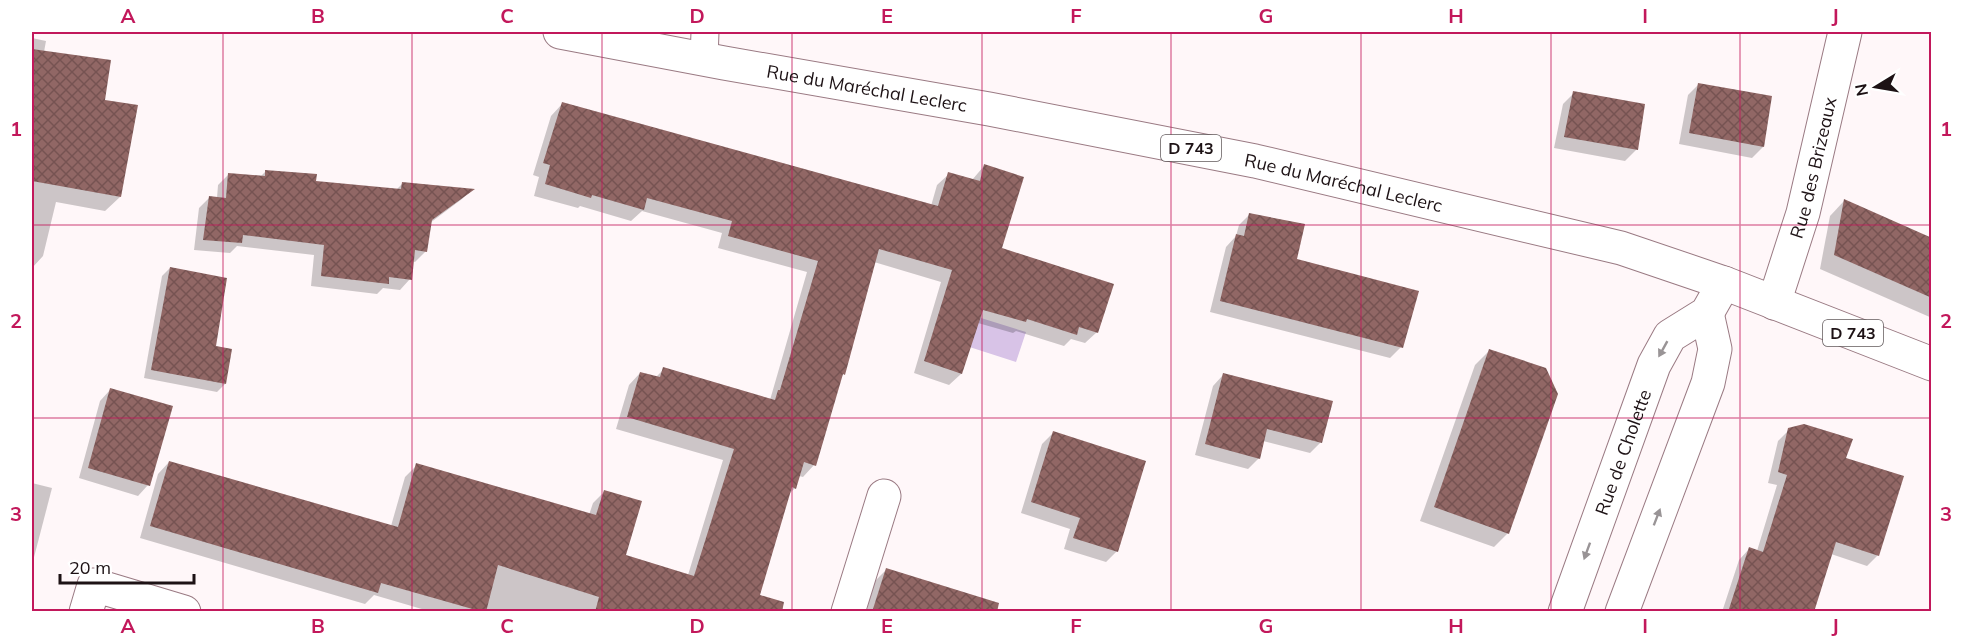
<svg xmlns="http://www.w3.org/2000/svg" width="1963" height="643" font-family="Mulish,sans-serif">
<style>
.water{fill:#d8c3e7}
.shadow{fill:#0003}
.building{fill:url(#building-cross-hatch)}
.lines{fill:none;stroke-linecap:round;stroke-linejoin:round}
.lane-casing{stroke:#9a7a83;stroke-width:29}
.street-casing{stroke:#9a7a83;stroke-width:35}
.secondary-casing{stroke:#9a7a83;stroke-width:35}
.primary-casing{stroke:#9a7a83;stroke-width:35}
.lane{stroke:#fff;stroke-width:27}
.street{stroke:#fff;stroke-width:33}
.secondary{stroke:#fff;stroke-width:33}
.primary{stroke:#fff;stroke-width:33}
.oneway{fill:#999496}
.grid{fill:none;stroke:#c2185b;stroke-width:1.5;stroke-opacity:0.55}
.labels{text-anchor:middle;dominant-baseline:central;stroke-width:4.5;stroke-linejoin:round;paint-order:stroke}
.shield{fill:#fff;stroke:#61595b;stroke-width:1.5}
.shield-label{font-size:16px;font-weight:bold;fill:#1d1215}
.street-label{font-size:18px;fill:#1d1215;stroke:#fff}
.neatline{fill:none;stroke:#c2185b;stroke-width:2}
.grid-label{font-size:20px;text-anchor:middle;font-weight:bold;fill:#c2185b}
</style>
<defs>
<pattern id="building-cross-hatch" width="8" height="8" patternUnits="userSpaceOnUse" patternTransform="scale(1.5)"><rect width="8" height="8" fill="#916765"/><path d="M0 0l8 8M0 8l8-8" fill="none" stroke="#765352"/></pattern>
</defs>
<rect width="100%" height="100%" fill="#fff7f9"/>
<polygon class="water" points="977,308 981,318 1026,332 1016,362 954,342"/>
<g class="shadow">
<polygon points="32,38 46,41 44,52 103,101 120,197 105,211 56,202 43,256 32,268"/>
<polygon points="1699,84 1771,97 1763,147 1752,158 1679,144 1688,95"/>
<polygon points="1574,93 1644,105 1636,150 1625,161 1554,148 1563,104"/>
<polygon points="562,104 931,206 937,185 949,174 972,180 984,166 1000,249 1097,332 1085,343 1071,339 1064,346 1016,331 1013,333 978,323 961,374 949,385 914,373 941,282 874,262 843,374 841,376 814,465 803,477 799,476 795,488 789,494 753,612 432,612 374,595 365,604 140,538 158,474 169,462 391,526 405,477 417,465 589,515 593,503 605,491 624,556 688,575 723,460 616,429 629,385 640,373 655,378 664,369 770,400 807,272 718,248 722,233 642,211 631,221 580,206 578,208 534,196 539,177 533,175 551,116"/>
<polygon points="265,172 314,182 396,190 402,184 471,190 462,199 430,223 426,251 415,262 412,261 410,279 400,290 383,288 377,294 311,286 314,255 237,246 230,253 194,250 199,208 210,197 217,198 218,185 229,174 260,177"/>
<polygon points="1844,201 1932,239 1932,318 1820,269 1830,216"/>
<polygon points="1250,214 1295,260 1401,347 1390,358 1210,312 1226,247 1236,236 1239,225"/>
<polygon points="170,268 225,384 217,392 144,378 162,276"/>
<polygon points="1489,351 1508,533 1494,547 1420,521 1475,365"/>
<polygon points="1223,375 1321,442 1310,453 1263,441 1259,458 1248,469 1195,455 1213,386"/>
<polygon points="110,390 148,485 138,496 79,478 100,401"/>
<polygon points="1789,430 1844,459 1878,555 1867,566 1831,554 1813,612 1722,612 1739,560 1749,549 1757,551 1777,485 1768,483 1778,441"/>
<polygon points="1053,433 1117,551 1106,562 1064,549 1070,529 1021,513 1042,444"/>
<polygon points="32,483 52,488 32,565"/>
<polygon points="886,570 962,612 866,612 875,581"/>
</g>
<g class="building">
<polygon points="32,49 111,60 105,100 138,105 121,197 32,181"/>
<polygon points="1698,83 1772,96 1764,147 1689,133"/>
<polygon points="1573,91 1645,104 1638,150 1564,137"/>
<polygon points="562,102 938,206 948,172 980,181 984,164 1024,177 1002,248 1114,284 1098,333 1079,327 1077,335 1027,319 1026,322 983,310 962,374 924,361 952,270 879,249 845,375 843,374 816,466 804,462 796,489 792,487 760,595 784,602 782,612 595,612 599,597 498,565 486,612 483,612 381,583 378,593 150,526 169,461 398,527 416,463 596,515 604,490 642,501 626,555 694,576 734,449 627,417 640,372 660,377 663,367 775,400 778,390 780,390 818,261 728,236 732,221 647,198 644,210 592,195 591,198 545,184 550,165 543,163"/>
<polygon points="265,170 317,174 316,181 401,189 402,182 475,189 432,220 427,252 415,250 412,280 389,277 389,284 321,276 324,245 243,235 242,243 203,240 209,196 226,198 228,173 265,176"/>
<polygon points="1844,199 1932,238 1932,298 1834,255"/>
<polygon points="1249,213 1305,224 1297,259 1419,291 1403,348 1220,301 1236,234 1244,236"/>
<polygon points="170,267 227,278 216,346 232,349 226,384 151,370"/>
<polygon points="1489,349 1546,368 1558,394 1509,534 1434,507"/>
<polygon points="1223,373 1333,401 1322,443 1267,429 1260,459 1205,444"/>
<polygon points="110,388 173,406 150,486 88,468"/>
<polygon points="1804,424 1853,439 1846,458 1904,476 1879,556 1836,542 1814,612 1728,612 1749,547 1763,552 1787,475 1778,472 1788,428"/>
<polygon points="1053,431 1146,461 1118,552 1073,538 1080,518 1031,502"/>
<polygon points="886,568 999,603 997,612 872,612"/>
</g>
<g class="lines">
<defs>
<polyline id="lane" points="704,59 705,32"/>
<g id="street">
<polyline points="86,612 94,585 184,612"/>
<polyline points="848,612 884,496"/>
</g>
<g id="secondary">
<path id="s1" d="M1774,303L1803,213L1845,32"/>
<path id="s2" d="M1565,612L1654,365L1670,336L1707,313L1724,283"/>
<polyline points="1622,612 1708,383 1715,349 1707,313"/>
</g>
<g id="primary">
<path id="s3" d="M560,32L724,63L989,109L1255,161L1621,248L1724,283L1932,364"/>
</g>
</defs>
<use href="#lane" class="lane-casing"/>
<use href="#street" class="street-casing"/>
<use href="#secondary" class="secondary-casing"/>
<use href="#primary" class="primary-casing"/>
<use href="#lane" class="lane"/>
<use href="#street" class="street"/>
<use href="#secondary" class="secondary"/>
<use href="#primary" class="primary"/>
</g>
<defs><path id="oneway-solid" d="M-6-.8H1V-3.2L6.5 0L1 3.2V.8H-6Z" transform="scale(1.5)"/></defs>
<g class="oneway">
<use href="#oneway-solid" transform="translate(1663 349) rotate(119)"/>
<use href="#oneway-solid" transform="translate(1657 517) rotate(-69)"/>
<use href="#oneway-solid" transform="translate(1587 551) rotate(110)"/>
</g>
<path class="grid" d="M223,32V612M412,32V612M602,32V612M792,32V612M982,32V612M1171,32V612M1361,32V612M1551,32V612M1740,32V612M32,225H1932M32,418H1932"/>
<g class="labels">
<g class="shield">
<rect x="1161" y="135" width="60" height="26" rx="4.5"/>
<rect x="1823" y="320" width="60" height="26" rx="4.5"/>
</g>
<g class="shield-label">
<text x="1191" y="148">D 743</text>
<text x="1853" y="333">D 743</text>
</g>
<g class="street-label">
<text stroke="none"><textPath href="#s3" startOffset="312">Rue du Maréchal Leclerc</textPath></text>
<text stroke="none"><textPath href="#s1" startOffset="141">Rue des Brizeaux</textPath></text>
<text stroke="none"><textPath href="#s3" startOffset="798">Rue du Maréchal Leclerc</textPath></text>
<text stroke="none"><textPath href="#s2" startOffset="170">Rue de Cholette</textPath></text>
</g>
</g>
<rect width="1963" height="643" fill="none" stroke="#ffffff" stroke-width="66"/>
<g transform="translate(1876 87) rotate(259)" stroke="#ffffff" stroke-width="4.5" paint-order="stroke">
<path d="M0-4.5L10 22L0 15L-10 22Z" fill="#1d1215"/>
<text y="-9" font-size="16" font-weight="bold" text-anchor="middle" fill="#1d1215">N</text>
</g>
<path d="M60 574v9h134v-9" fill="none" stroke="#1d1215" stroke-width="3"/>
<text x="69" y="574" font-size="18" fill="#1d1215" stroke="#ffffff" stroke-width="4.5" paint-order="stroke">20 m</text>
<rect x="33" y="33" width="1897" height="577" class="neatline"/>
<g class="grid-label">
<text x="128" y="23">A</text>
<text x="318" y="23">B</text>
<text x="507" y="23">C</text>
<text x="697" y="23">D</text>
<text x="887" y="23">E</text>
<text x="1076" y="23">F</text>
<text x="1266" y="23">G</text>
<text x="1456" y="23">H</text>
<text x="1645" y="23">I</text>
<text x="1835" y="23">J</text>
<text x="16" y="136">1</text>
<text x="1946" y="136">1</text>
<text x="16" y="328">2</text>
<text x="1946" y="328">2</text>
<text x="16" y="521">3</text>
<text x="1946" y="521">3</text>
<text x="128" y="633">A</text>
<text x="318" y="633">B</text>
<text x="507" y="633">C</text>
<text x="697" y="633">D</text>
<text x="887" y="633">E</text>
<text x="1076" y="633">F</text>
<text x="1266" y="633">G</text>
<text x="1456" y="633">H</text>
<text x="1645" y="633">I</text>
<text x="1835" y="633">J</text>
</g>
</svg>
